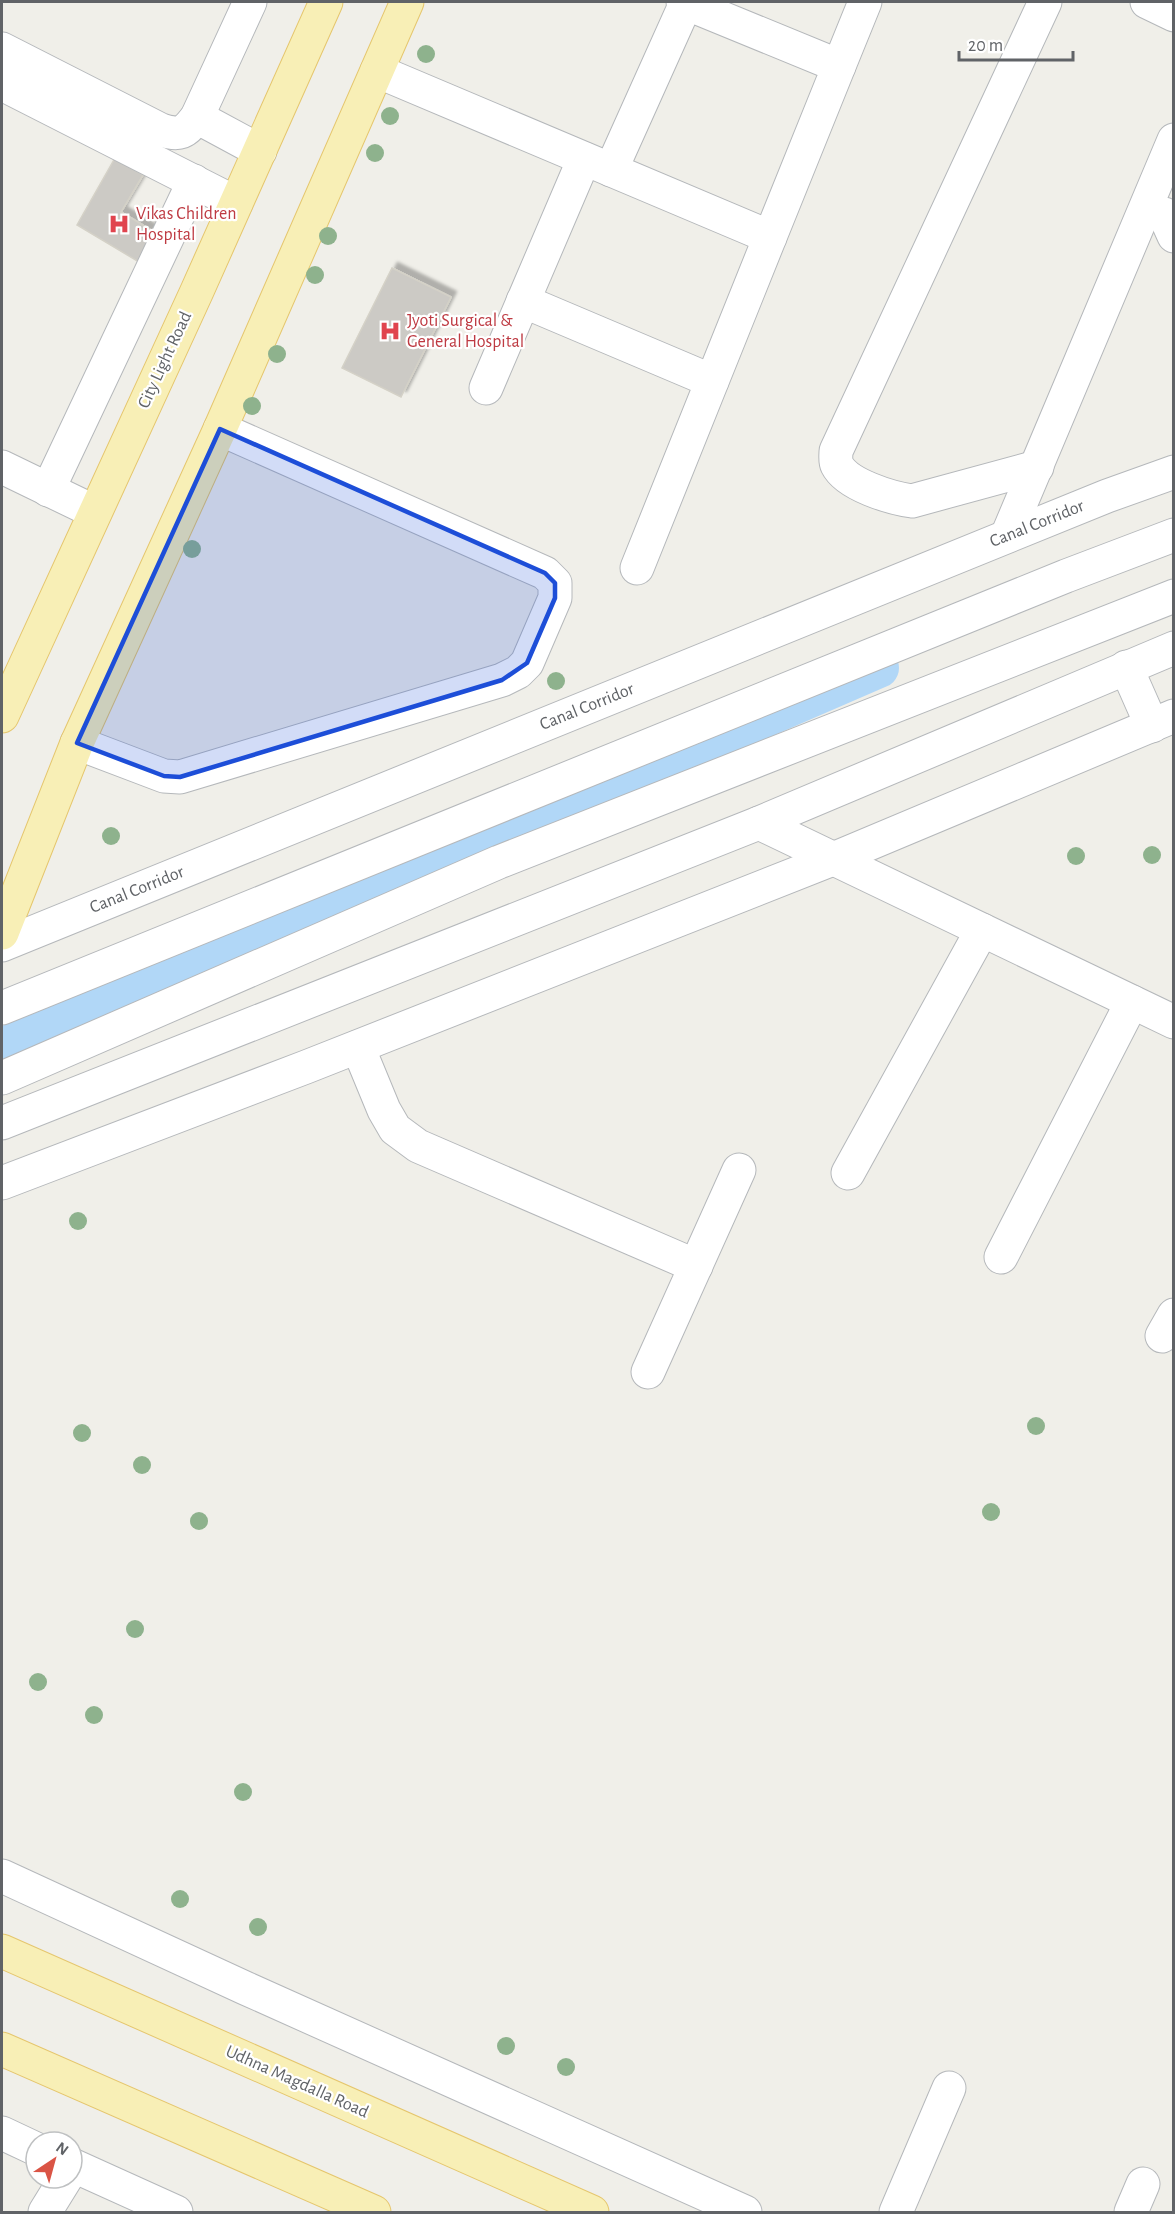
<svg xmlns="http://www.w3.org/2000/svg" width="1175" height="2214" font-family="'Alegreya Sans',sans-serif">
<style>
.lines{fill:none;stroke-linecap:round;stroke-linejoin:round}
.canal{stroke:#b1d7f7;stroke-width:40}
.building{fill:#cccac5;stroke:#d4d1c7;stroke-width:1.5;filter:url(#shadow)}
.minor-casing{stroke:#b5b8bb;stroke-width:35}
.major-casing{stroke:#e5c66d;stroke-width:35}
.minor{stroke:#fff;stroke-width:33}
.major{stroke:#f8efb6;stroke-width:33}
.tree{fill:#8eb28d}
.marked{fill:#1d4ed8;fill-opacity:0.2;stroke:#1d4ed8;stroke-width:4.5;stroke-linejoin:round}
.labels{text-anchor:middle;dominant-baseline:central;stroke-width:4.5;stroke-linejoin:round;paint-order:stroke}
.health-label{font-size:18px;fill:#be3a42;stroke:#fff;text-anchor:start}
.street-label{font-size:18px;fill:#606367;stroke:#fff}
</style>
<defs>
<filter id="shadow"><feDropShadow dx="5.5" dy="-5.5" stdDeviation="1.5" flood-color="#0004"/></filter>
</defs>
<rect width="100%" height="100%" fill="#f0efe9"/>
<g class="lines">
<polyline class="canal" points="2,1048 879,668"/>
</g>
<g class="building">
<polygon points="115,158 143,175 121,212 161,236 144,265 77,225"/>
<polygon points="392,268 451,297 401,397 342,368"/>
</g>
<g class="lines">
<defs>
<g id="minor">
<polyline points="1147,2 1174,15"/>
<path d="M2,49L161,130C180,136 185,133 197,117L250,2"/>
<polyline points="839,66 865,2"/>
<polyline points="377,71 770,237 839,66 683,2"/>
<polyline points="2,84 236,203"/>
<polyline points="197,117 260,151"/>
<polyline points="611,170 686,3"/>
<polyline points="1164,214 1174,236"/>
<polyline points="523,301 712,381"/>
<polyline points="486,388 584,159"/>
<polyline points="2,467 95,512"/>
<path d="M1037,467L912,501C891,498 847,485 837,465C835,461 836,455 836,451L1045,2"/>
<polyline points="48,490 194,181"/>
<polyline points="1007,536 1174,140"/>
<polyline points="637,568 770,237"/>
<polyline points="1126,667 1152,726"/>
<polyline points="77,743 164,776 180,777 502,680 518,672 527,663 555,598 555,583 545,573 220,429"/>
<polyline points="759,823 1174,1022"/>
<polyline points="2,945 1107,496 1174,472"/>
<polyline points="2,1008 1066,576 1174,535"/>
<polyline points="358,1047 384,1110 395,1129 418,1146 696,1266"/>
<polyline points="2,1078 499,862 1174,596"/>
<polyline points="2,1123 759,823 1174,648"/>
<polyline points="848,1173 982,930"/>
<polyline points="2,1183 306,1067 833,859 1174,716"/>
<polyline points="1001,1257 1132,1002"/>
<polyline points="1162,1336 1174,1315"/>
<polyline points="648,1372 739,1170"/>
<polyline points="2,1876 245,1988 745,2212"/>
<polyline points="2,2133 36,2149"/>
<polyline points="72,2165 176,2212"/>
<polyline points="45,2212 66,2178"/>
<polyline points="896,2212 949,2088"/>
<polyline points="1131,2212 1143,2184"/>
</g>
<g id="major">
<polyline points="2,716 197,291 326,2"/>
<polyline points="2,933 77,743 220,429 407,2"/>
<polyline points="2,1951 592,2212"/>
<polyline points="2,2049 374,2212"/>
</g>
</defs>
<use href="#minor" class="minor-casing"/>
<use href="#major" class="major-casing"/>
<use href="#minor" class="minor"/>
<use href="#major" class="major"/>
</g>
<g class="tree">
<circle cx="426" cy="54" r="9"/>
<circle cx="390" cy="116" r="9"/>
<circle cx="375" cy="153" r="9"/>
<circle cx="328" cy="236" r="9"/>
<circle cx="315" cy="275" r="9"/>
<circle cx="277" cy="354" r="9"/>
<circle cx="252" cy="406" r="9"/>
<circle cx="192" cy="549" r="9"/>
<circle cx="556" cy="681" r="9"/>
<circle cx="111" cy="836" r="9"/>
<circle cx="1152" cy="855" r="9"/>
<circle cx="1076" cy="856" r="9"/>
<circle cx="78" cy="1221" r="9"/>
<circle cx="1036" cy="1426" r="9"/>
<circle cx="82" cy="1433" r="9"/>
<circle cx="142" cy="1465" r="9"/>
<circle cx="991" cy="1512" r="9"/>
<circle cx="199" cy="1521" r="9"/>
<circle cx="135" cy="1629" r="9"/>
<circle cx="38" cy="1682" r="9"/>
<circle cx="94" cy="1715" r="9"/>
<circle cx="243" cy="1792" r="9"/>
<circle cx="180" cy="1899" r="9"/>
<circle cx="258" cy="1927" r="9"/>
<circle cx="506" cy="2046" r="9"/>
<circle cx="566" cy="2067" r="9"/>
</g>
<path class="marked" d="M220,429L545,573L555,583V598L527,663L502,680L180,777L164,776L77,743Z"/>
<defs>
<symbol id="hospital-bare" viewBox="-9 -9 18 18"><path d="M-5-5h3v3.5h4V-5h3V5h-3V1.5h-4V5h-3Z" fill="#e0444e" stroke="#fff" stroke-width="2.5" paint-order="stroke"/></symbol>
</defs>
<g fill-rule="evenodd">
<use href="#hospital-bare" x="104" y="209" width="30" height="30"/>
<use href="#hospital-bare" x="375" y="316" width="30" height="30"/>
</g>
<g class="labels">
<g class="health-label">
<text x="136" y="214">Vikas Children<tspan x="136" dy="21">Hospital</tspan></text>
<text x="407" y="321">Jyoti Surgical &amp;<tspan x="407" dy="21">General Hospital</tspan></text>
</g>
<g class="street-label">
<text transform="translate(165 360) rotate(-65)">City Light Road</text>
<text transform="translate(1037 524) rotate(-22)">Canal Corridor</text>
<text transform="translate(587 707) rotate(-22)">Canal Corridor</text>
<text transform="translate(137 890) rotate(-22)">Canal Corridor</text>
<text transform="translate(297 2082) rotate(24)">Udhna Magdalla Road</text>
</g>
</g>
<rect width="1175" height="2214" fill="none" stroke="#606367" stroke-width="6"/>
<g transform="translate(54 2160) rotate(36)"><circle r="28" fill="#ffffff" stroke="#bfc1c2" stroke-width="1.5"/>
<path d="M0-4.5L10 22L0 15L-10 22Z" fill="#da5445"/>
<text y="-9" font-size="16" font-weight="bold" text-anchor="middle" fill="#606367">N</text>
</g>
<path d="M959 51v9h114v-9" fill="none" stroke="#606367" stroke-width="3"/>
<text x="968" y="51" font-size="18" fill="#606367" stroke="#ffffff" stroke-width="4.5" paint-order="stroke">20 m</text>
</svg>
